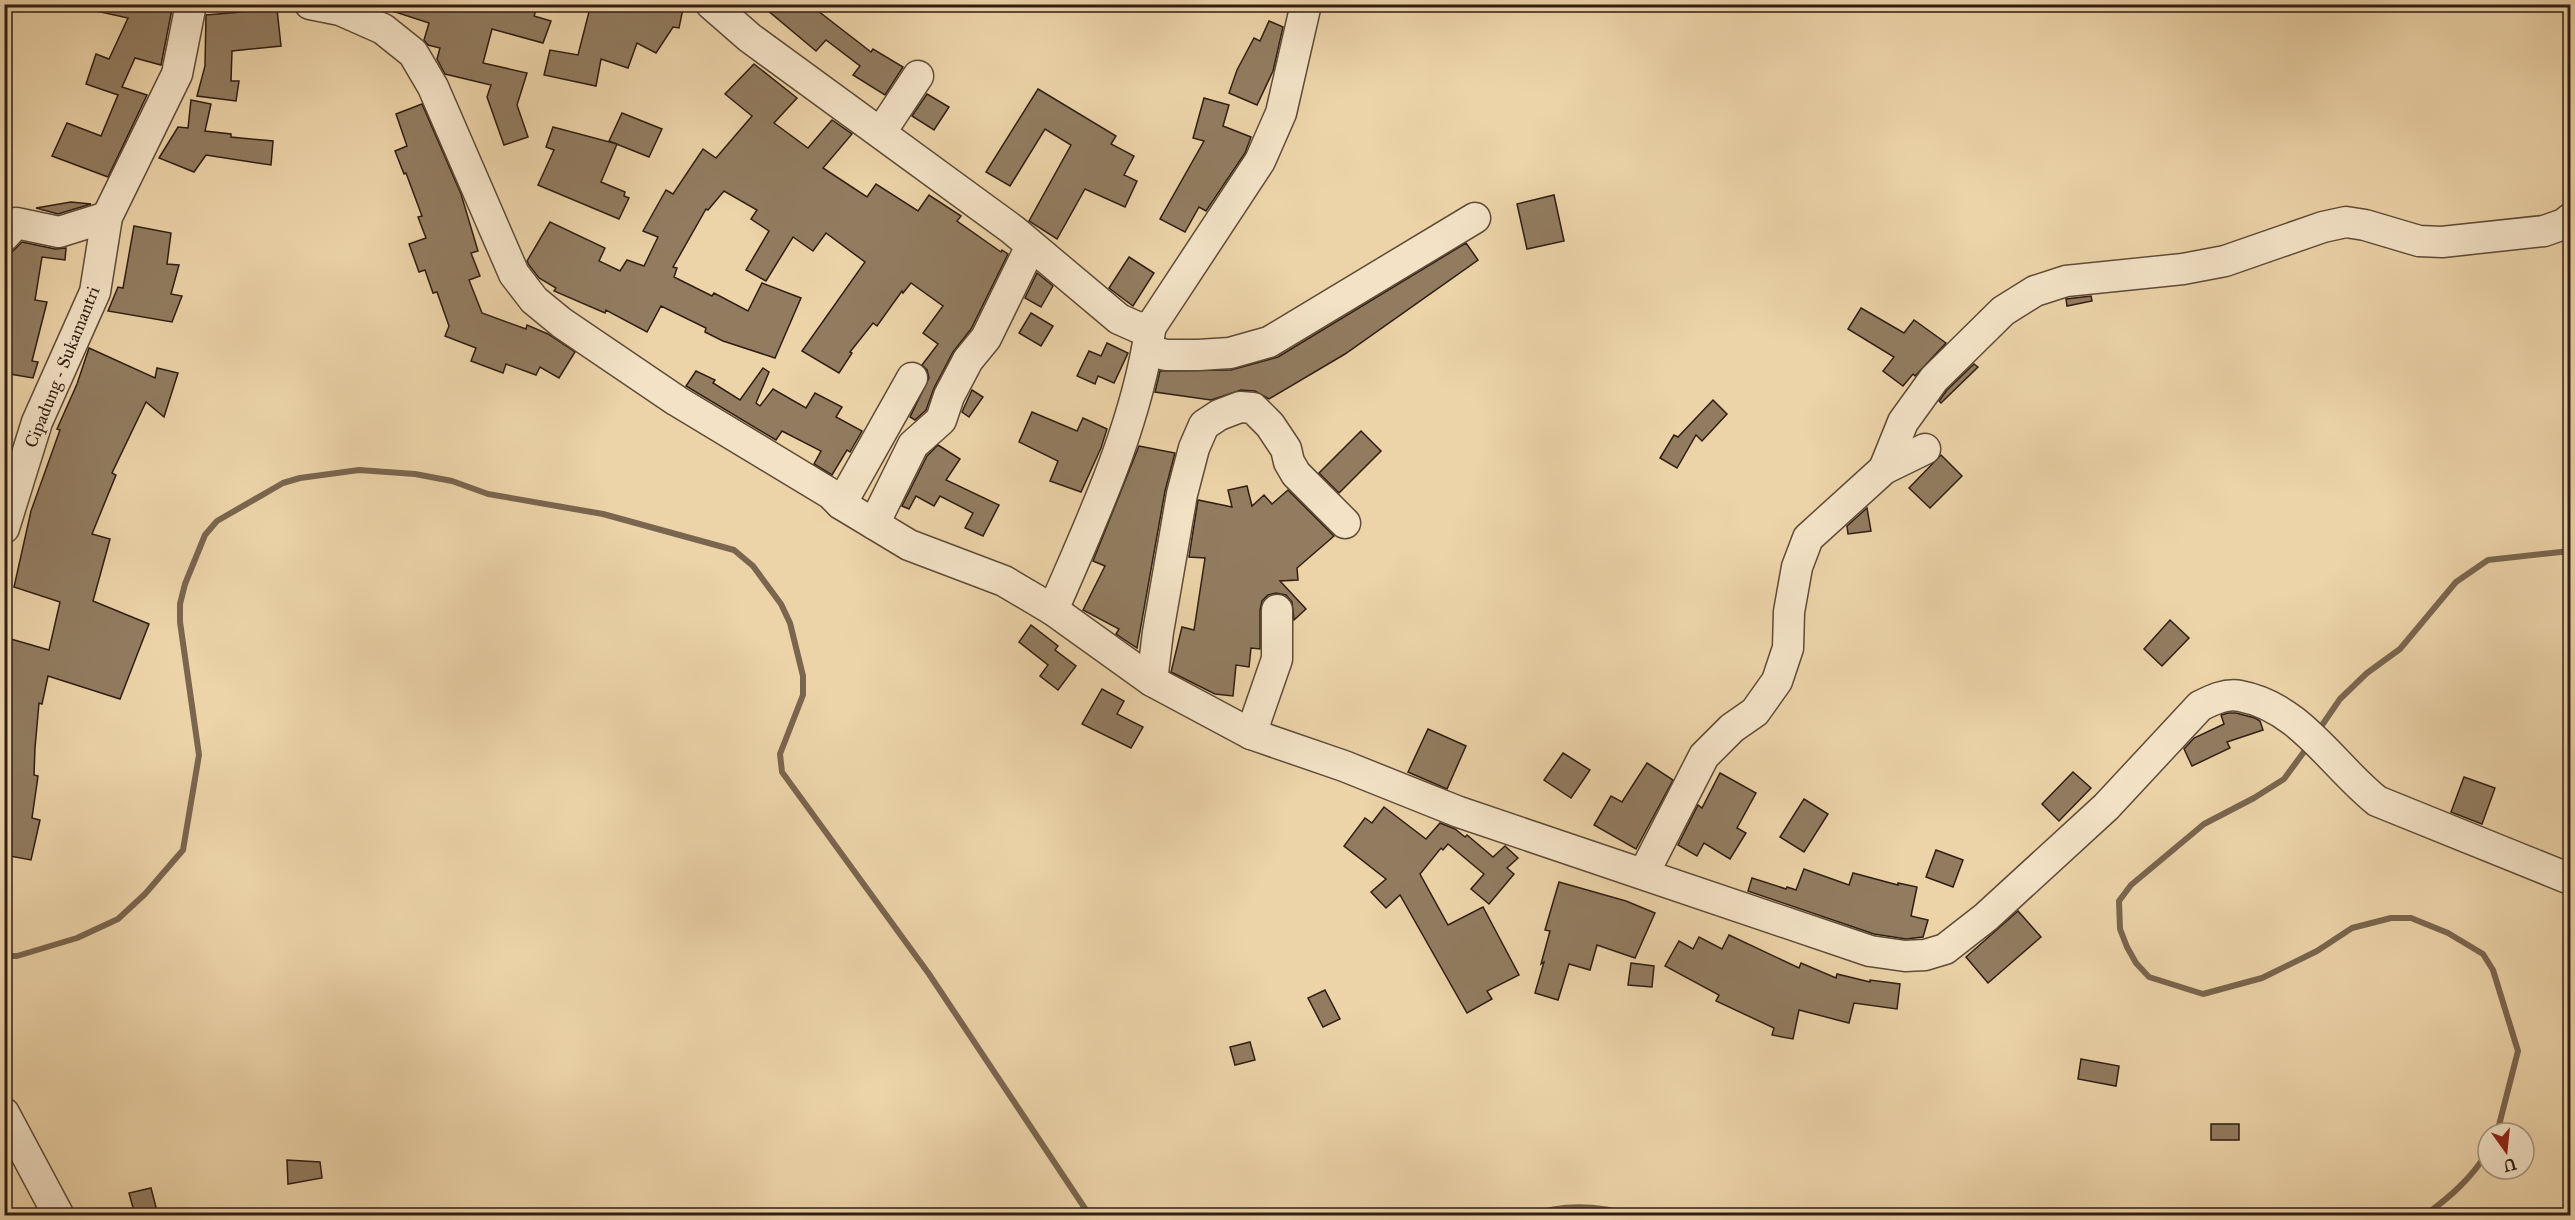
<svg xmlns="http://www.w3.org/2000/svg" width="2575" height="1220" font-family="'IM FELL Great Primer',serif">
<style>
.lines{fill:none;stroke-linecap:round;stroke-linejoin:round}
.stream{stroke:#7a654e;stroke-width:6}
.building{fill:#927c60;stroke:#301e13;stroke-width:1.5}
.minor-casing{stroke:#5f4b38;stroke-width:33}
.minor{stroke:#f3e2c6;stroke-width:30}
.labels{text-anchor:middle;dominant-baseline:central;stroke-width:5;stroke-linejoin:round;paint-order:stroke}
.street-label{font-size:18px;fill:#301e13;stroke:#f3e2c6}
</style>
<rect width="100%" height="100%" fill="#ecd3a8"/>
<filter id="stains"><feTurbulence type="fractalNoise" baseFrequency=".00333" numOctaves="4"/><feColorMatrix values="0 0 0 0 .2 0 0 0 0 .09 0 0 0 0 .02 0 0 0 .5 -.17"/></filter>
<radialGradient id="worn" r=".72"><stop offset=".6" stop-color="#630" stop-opacity="0"/><stop offset="1" stop-color="#630" stop-opacity=".3"/></radialGradient>
<g class="lines">
<g class="stream">
<polyline points="2318,731 2340,699 2367,673 2400,649 2456,582 2488,560 2570,551"/>
<polyline points="2309,745 2284,779 2254,798 2204,824 2131,885 2119,901 2120,929 2127,947 2136,963 2149,977 2203,994 2262,978 2317,951 2352,928 2391,918 2411,918 2448,933 2483,954 2493,970 2518,1051 2497,1133"/>
<polyline points="4,956 17,956 77,938 118,919 145,894 183,850 199,755 180,622 180,604 185,584 205,535 217,521 283,483 300,478 359,470 415,474 452,481 488,494 603,514 734,550 753,566 781,604 790,623 803,676 803,695 780,754 782,772 929,974 1090,1216"/>
<path d="M1530,1216C1563,1203 1601,1206 1636,1216"/>
<path d="M2424,1216C2450,1197 2472,1178 2488,1151"/>
</g>
</g>
<g class="building">
<polygon points="97,4 173,4 161,65 135,58 122,87 147,95 108,177 52,156 67,123 101,136 118,95 86,84 96,54 109,59 128,18 96,11"/>
<polygon points="383,4 538,4 534,16 551,21 543,43 492,29 483,63 527,73 517,105 528,137 504,145 487,97 491,85 445,74 437,59 440,48 428,45 424,40 429,23 383,8"/>
<polygon points="591,4 684,4 679,28 673,27 656,53 637,43 628,68 601,59 596,86 544,75 550,50 578,55"/>
<polygon points="760,4 809,4 871,52 873,49 903,67 885,95 853,75 860,66 826,40 816,51"/>
<polygon points="277,9 281,46 232,51 231,81 239,81 236,101 197,96 205,66 206,15"/>
<polygon points="1269,21 1283,27 1273,71 1257,105 1229,93 1237,70 1254,38 1260,41"/>
<polygon points="754,64 797,98 774,123 808,148 832,120 852,134 823,168 867,197 876,184 918,211 929,195 961,216 957,221 1001,252 1002,250 1008,254 971,329 953,352 934,388 926,410 915,420 910,417 929,378 927,370 922,365 938,344 923,333 943,306 911,283 903,293 902,291 877,326 873,323 850,352 852,353 839,373 802,351 865,262 826,233 813,251 793,237 766,281 746,270 769,231 751,219 757,210 724,191 708,210 706,209 673,267 677,268 674,277 712,296 714,293 748,311 762,283 801,298 775,358 723,341 705,332 706,328 661,306 647,332 606,310 605,313 554,291 556,288 539,278 529,265 527,261 550,222 605,248 599,261 620,271 627,260 644,266 658,237 643,231 666,190 673,194 703,149 716,158 752,116 725,94"/>
<polygon points="1038,89 1116,136 1111,144 1134,156 1124,175 1137,181 1125,207 1085,189 1057,239 1029,221 1071,145 1045,129 1010,186 986,172"/>
<polygon points="927,94 949,107 934,130 912,116"/>
<polygon points="1204,98 1229,105 1223,126 1251,137 1245,153 1206,211 1199,207 1185,232 1160,219 1204,141 1193,138"/>
<polygon points="191,100 211,104 205,131 231,134 231,137 273,141 271,165 206,155 194,172 159,158 178,127 188,128"/>
<polygon points="422,104 461,194 478,251 471,253 480,276 469,280 482,313 526,329 527,325 548,334 575,352 559,378 540,367 536,375 506,364 503,373 471,361 476,348 445,336 449,326 437,292 433,293 425,270 419,272 409,244 426,238 418,217 422,216 406,173 404,174 395,151 407,146 396,114"/>
<polygon points="622,113 662,129 649,157 609,141"/>
<polygon points="553,127 617,144 601,182 625,192 624,196 629,198 619,219 538,185 554,150 546,147"/>
<polygon points="1554,195 1564,241 1527,249 1517,204"/>
<polygon points="71,202 91,204 58,214 36,208"/>
<polygon points="134,226 171,233 167,264 179,265 171,294 182,296 172,322 108,311 118,287 123,288"/>
<polygon points="22,242 55,249 66,248 65,260 42,257 35,300 47,302 32,361 38,362 33,378 4,373 4,299 11,253"/>
<polygon points="1466,243 1478,260 1345,354 1269,399 1255,391 1241,390 1211,400 1155,392 1160,371 1231,370 1278,357"/>
<polygon points="1129,257 1154,273 1133,306 1109,288"/>
<polygon points="1037,273 1053,286 1041,307 1025,298"/>
<polygon points="2091,296 2092,301 2067,306 2066,299"/>
<polygon points="1861,308 1904,333 1914,320 1946,343 1915,376 1913,374 1903,386 1883,371 1894,357 1848,329"/>
<polygon points="1031,313 1053,326 1041,346 1019,333"/>
<polygon points="1107,343 1128,353 1114,383 1098,376 1095,384 1077,376 1089,351 1101,356"/>
<polygon points="89,348 155,378 157,368 178,373 164,417 146,402 112,473 116,475 92,534 110,539 93,601 149,624 120,699 48,676 42,704 39,703 35,748 34,775 38,776 32,818 40,820 31,860 4,855 4,637 49,650 60,602 14,587 31,511 60,430 57,429 77,384"/>
<polygon points="1974,364 1978,367 1941,403 1939,401 1947,390"/>
<polygon points="763,368 769,372 756,403 760,406 773,389 806,408 815,393 842,407 836,417 862,431 850,452 847,450 832,475 814,464 821,451 782,431 776,440 686,386 696,371 715,380 713,383 740,400"/>
<polygon points="972,390 983,397 969,417 962,412"/>
<polygon points="1713,400 1727,414 1702,441 1696,435 1677,468 1660,458 1674,435 1678,437"/>
<polygon points="1032,412 1077,431 1083,418 1107,429 1101,448 1081,492 1050,481 1058,461 1019,442"/>
<polygon points="1361,431 1381,451 1339,493 1319,473"/>
<polygon points="938,445 960,459 946,480 999,505 983,536 965,528 973,513 940,496 934,506 916,496 909,509 902,506 927,456"/>
<polygon points="1139,446 1175,453 1165,491 1137,648 1116,634 1119,629 1083,610 1105,566 1093,561"/>
<polygon points="1941,455 1962,476 1930,508 1909,488"/>
<polygon points="1247,486 1252,506 1264,495 1272,504 1288,490 1334,536 1297,568 1298,580 1280,581 1306,609 1294,620 1292,602 1286,595 1276,593 1268,595 1262,601 1260,610 1260,649 1251,648 1249,667 1236,665 1233,696 1215,694 1171,672 1182,627 1194,630 1205,558 1189,557 1198,500 1232,507 1228,490"/>
<polygon points="1867,508 1871,531 1848,534 1847,526"/>
<polygon points="2170,620 2189,638 2162,666 2144,649"/>
<polygon points="1031,625 1058,646 1055,650 1076,666 1058,690 1040,676 1048,665 1019,642"/>
<polygon points="1102,689 1124,701 1117,714 1143,727 1131,748 1082,724"/>
<polygon points="2228,713 2236,713 2255,718 2260,721 2263,730 2227,742 2230,748 2192,766 2184,749 2194,738 2224,724 2221,715"/>
<polygon points="1428,729 1466,746 1447,789 1408,772"/>
<polygon points="1563,753 1590,770 1571,798 1544,780"/>
<polygon points="1647,763 1673,780 1636,849 1594,825 1611,796 1622,802"/>
<polygon points="2073,772 2091,788 2059,821 2042,804"/>
<polygon points="1720,773 1756,793 1737,828 1746,833 1730,859 1704,843 1697,856 1678,845 1698,805 1702,808"/>
<polygon points="2464,777 2495,788 2482,824 2451,812"/>
<polygon points="1804,799 1828,814 1804,852 1780,837"/>
<polygon points="1384,807 1426,839 1440,823 1455,829 1465,837 1467,835 1493,857 1505,846 1518,858 1507,868 1514,874 1489,904 1471,889 1484,874 1448,844 1443,850 1441,848 1420,874 1448,925 1483,907 1519,975 1487,991 1492,999 1467,1013 1400,895 1386,908 1371,892 1386,879 1344,846 1365,818 1372,823"/>
<polygon points="1936,850 1963,860 1953,887 1926,877"/>
<polygon points="1804,869 1849,885 1853,873 1898,885 1898,883 1917,887 1911,916 1928,920 1923,937 1906,939 1874,934 1748,891 1752,878 1786,889 1787,887 1796,890"/>
<polygon points="1559,882 1626,901 1655,913 1635,958 1597,945 1590,970 1569,964 1558,1000 1535,993 1544,962 1541,964 1550,931 1545,930"/>
<polygon points="2018,911 2041,937 1988,983 1966,957"/>
<polygon points="1729,935 1799,968 1801,963 1836,978 1837,974 1870,982 1870,980 1900,984 1897,1009 1854,1003 1849,1023 1799,1010 1793,1039 1772,1035 1774,1028 1716,1001 1719,995 1665,966 1679,941 1693,949 1699,937 1722,949"/>
<polygon points="1631,963 1654,966 1652,987 1628,985"/>
<polygon points="1325,990 1340,1019 1323,1027 1308,998"/>
<polygon points="1250,1042 1255,1060 1235,1065 1230,1047"/>
<polygon points="2081,1059 2119,1066 2116,1086 2078,1079"/>
<rect x="2211" y="1124" width="28" height="16"/>
<polygon points="287,1160 320,1162 322,1178 288,1184"/>
<polygon points="151,1188 158,1215 135,1215 129,1193"/>
</g>
<g class="lines">
<defs>
<g id="minor">
<path d="M310,4L340,10L383,29L413,53L433,87L514,274L534,300L562,323L677,401L831,494L841,504L909,545L1004,581L1053,610L1152,681L1251,734L1344,766L1459,812L1870,951L1905,956L1925,955L1945,949L1986,917L2106,807L2200,706C2212,700 2226,693 2240,696C2300,707 2332,765 2377,801L2570,879"/>
<polyline points="711,4 750,38 1013,230 1119,319 1137,327 1150,328 1260,161 1281,113 1306,4"/>
<polyline points="881,132 918,76"/>
<polyline points="4,236 16,223 59,232 107,217"/>
<polyline points="1147,350 1166,355 1198,355 1230,353 1269,342 1475,218"/>
<polyline points="1884,469 1903,422 1934,379 2003,311 2035,291 2066,281 2183,269 2225,261 2323,227 2346,222 2365,225 2419,241 2442,242 2544,231 2564,224 2570,219"/>
<polyline points="841,504 912,378"/>
<polyline points="874,524 913,445 941,420 949,396 968,360 986,338 1031,246"/>
<polyline points="4,528 37,422 95,292 107,217 177,74 191,4"/>
<path d="M1053,610C1092,519 1135,430 1150,331"/>
<polyline points="1152,681 1158,632 1182,494 1194,448 1204,425 1219,415 1240,407 1253,408 1270,425 1286,449 1289,462 1296,474 1345,523"/>
<polyline points="1251,734 1277,659 1277,610"/>
<polyline points="1644,873 1704,756 1732,728 1755,712 1777,681 1788,648 1789,612 1797,567 1808,538 1884,469 1925,449"/>
<polyline points="4,1113 59,1216"/>
</g>
</defs>
<use href="#minor" class="minor-casing"/>
<use href="#minor" class="minor"/>
</g>
<g class="labels">
<g class="street-label">
<text transform="translate(62 367) rotate(-68)">Cipadung - Sukamantri</text>
</g>
</g>
<rect width="2575" height="1220" fill="none" stroke="#ecd3a8" stroke-width="24"/>
<rect x="6" y="6" width="2563" height="1208" fill="none" stroke="#301e13" stroke-width="3"/>
<rect x="12" y="12" width="2551" height="1196" fill="none" stroke="#301e13" stroke-width="1.5"/>
<g transform="translate(2506 1151) rotate(165)"><circle r="28" fill="#f3e2c6" stroke="#a5947e" stroke-width="1.5"/>
<path d="M0-4.5L10 22L0 15L-10 22Z" fill="#8f2418"/>
<text y="-9" font-size="16" font-weight="bold" text-anchor="middle" fill="#301e13">U</text>
</g>
<rect width="100%" height="100%" filter="url(#stains)"/>
<rect width="100%" height="100%" fill="url(#worn)"/>
</svg>
